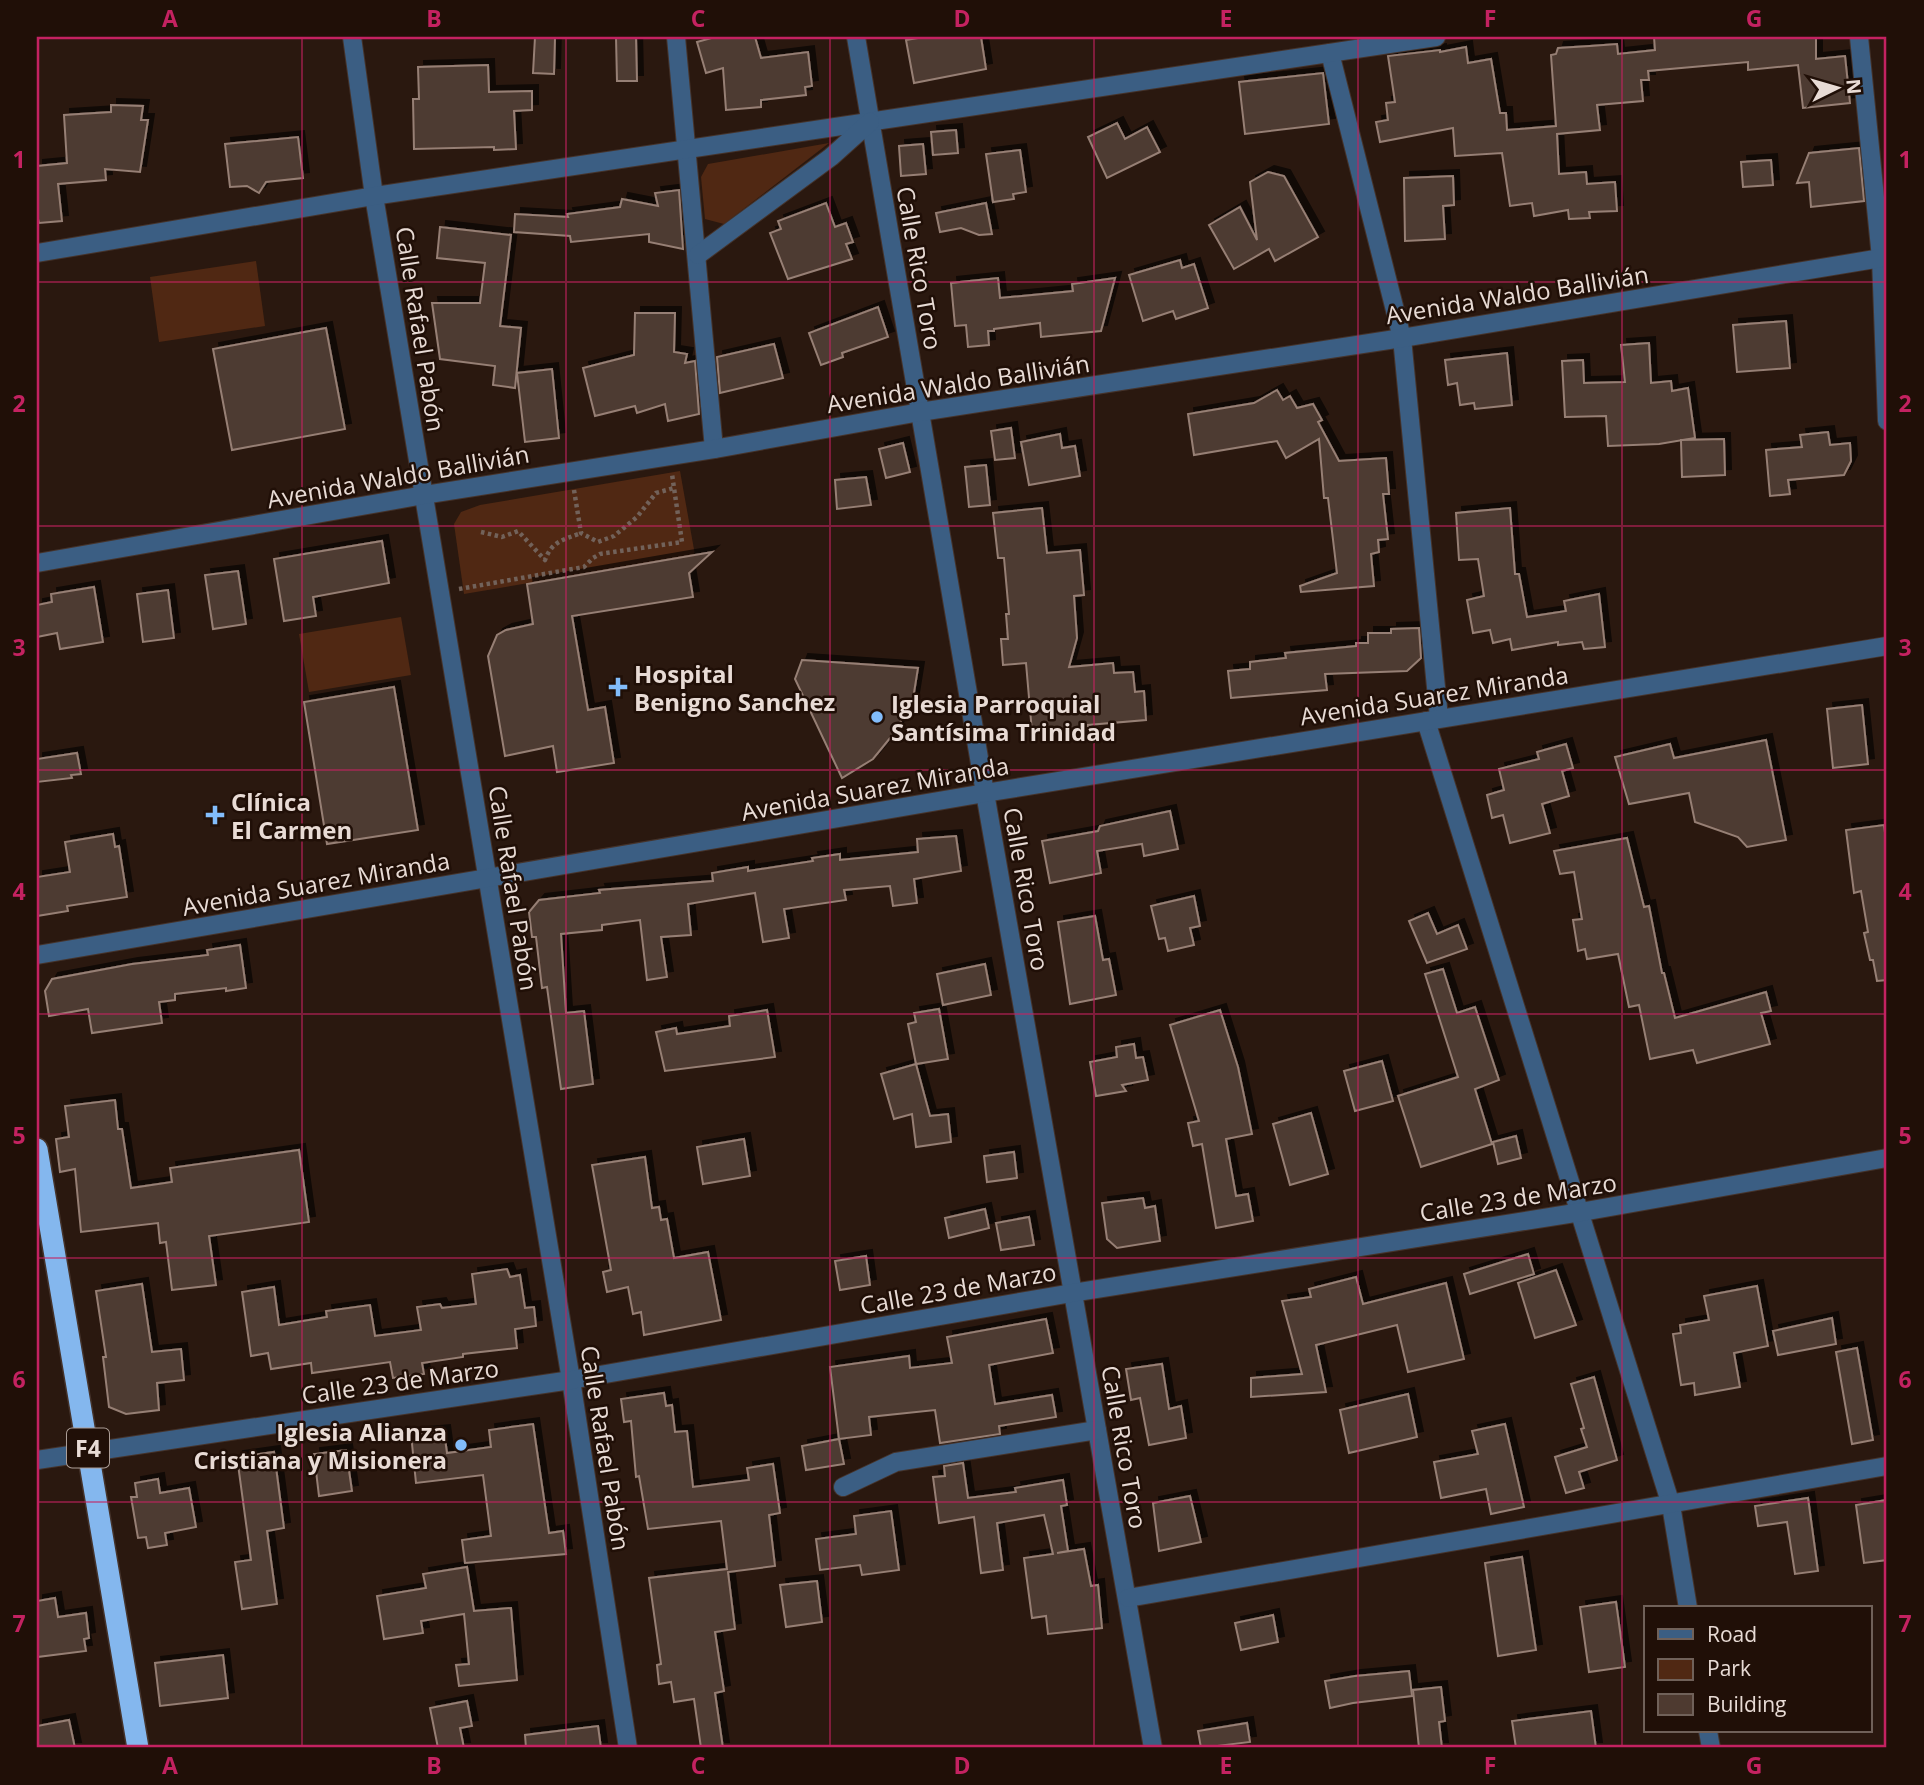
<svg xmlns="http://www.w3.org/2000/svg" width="1924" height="1785" font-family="'Open Sans',sans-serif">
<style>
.green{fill:#502813}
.building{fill:#4e3a30;stroke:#967f74;stroke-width:2;filter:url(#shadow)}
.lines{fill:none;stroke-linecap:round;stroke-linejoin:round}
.minor-casing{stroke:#45332b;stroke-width:20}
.highway-casing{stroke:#45332b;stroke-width:24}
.path{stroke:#72625a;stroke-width:4.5;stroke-dasharray:3.5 3.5;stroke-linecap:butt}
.minor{stroke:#3b5e83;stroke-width:18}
.highway{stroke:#84b7ee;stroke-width:21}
.grid{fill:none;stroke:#c42261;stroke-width:2;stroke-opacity:0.55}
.poi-dot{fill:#82bcfa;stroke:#200f07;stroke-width:2.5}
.labels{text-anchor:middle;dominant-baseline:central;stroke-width:5;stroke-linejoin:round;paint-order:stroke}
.shield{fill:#200f07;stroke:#ac9e97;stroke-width:2}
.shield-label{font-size:23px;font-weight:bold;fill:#e8dbd5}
.street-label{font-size:24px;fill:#e8dbd5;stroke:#200f07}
.poi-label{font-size:24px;font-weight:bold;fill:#e8dbd5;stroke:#200f07;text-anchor:start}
.neatline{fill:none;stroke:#c42261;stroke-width:2.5}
.grid-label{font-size:23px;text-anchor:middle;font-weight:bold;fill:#c42261}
</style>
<defs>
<filter id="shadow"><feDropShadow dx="6" dy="-6" stdDeviation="0" flood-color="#0009"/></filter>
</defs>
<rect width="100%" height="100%" fill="#2a180f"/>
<g class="green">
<polygon points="829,143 724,224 705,219 701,177 708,164"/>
<polygon points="256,261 265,326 159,342 150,277"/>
<polygon points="680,471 695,555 464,594 454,524 461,512 480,505"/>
<polygon points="401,617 411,675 309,692 299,634"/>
</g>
<g class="building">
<polygon points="535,37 555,37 554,74 533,73"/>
<polygon points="616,37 636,37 637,81 617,81"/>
<polygon points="715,37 755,37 761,58 808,52 812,86 805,87 806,95 761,100 761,107 726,110 723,68 706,73 697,42"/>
<polygon points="924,37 981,37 986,69 914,83 906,40"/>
<polygon points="1654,37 1816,37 1816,59 1845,56 1850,103 1803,108 1798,65 1748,70 1748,62 1648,71 1649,80 1641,80 1643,101 1597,105 1600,130 1557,134 1559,174 1586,172 1587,184 1615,182 1617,211 1589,212 1590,218 1569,219 1568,210 1534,216 1532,203 1510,206 1502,153 1455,156 1453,128 1380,142 1376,122 1388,120 1386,103 1395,102 1388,56 1440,50 1440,52 1466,47 1468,63 1491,59 1500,113 1506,113 1507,130 1556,126 1551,55 1556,54 1558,48 1590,46 1617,44 1618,54 1655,50"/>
<polygon points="488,65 489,92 532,91 532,110 514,111 516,149 494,150 494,147 414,149 413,99 419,99 418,67"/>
<polygon points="1323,73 1329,124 1245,134 1239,82"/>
<polygon points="111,105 143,106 141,120 148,120 140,172 105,169 106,180 58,184 62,221 39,223 37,215 37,166 67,163 64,115 111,112"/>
<polygon points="1117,123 1125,139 1147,127 1160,152 1107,178 1088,137"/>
<polygon points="956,130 958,153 933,155 931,132"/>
<polygon points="298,137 303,178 266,182 259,193 247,186 230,187 225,144"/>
<polygon points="923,144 926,174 901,176 899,146"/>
<polygon points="1859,148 1864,201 1811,207 1809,182 1797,183 1809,153"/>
<polygon points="1020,150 1026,192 1013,194 1014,199 993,202 986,154"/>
<polygon points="1771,160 1773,185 1743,187 1741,162"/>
<polygon points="1268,172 1284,176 1318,237 1275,261 1269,249 1234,269 1209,225 1240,207 1257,240 1250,182"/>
<polygon points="1453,176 1454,205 1443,206 1445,239 1405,241 1404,178"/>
<polygon points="679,190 683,249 649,242 649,234 571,242 570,236 514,232 515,214 568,217 567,214 620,207 622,199 658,206 655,193"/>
<polygon points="826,203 835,227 846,223 853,242 846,244 852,259 788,279 770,233 781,229 778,221"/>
<polygon points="986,203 992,234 979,235 961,228 940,232 936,213"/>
<polygon points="440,227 511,235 500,326 521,328 515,388 493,385 495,366 440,359 432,303 480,303 485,263 437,258"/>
<polygon points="1180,260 1182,268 1194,264 1208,308 1176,319 1173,311 1143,321 1129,275"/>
<polygon points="998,278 1000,298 1073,291 1072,284 1115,278 1101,331 1041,337 1040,323 994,329 994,331 988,331 989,345 968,347 966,325 955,326 951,283"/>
<polygon points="878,307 888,337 842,353 843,357 821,365 809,333"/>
<polygon points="635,313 675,313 674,352 687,354 685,363 695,361 699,414 668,421 665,404 637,413 635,406 595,416 583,368 634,355"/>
<polygon points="1786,321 1790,368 1737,372 1733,325"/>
<polygon points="326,328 345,429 232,450 213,349"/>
<polygon points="1649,343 1651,383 1671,381 1672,391 1688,388 1695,438 1659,444 1608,446 1606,416 1565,417 1562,361 1583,360 1584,383 1625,382 1621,345"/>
<polygon points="774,344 783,378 720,393 717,357"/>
<polygon points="1507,353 1512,405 1475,409 1474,403 1460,405 1457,383 1448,385 1445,360"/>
<polygon points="552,369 559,438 525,442 517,373"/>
<polygon points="1277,390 1283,400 1290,396 1297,408 1313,404 1322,420 1318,422 1339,461 1386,458 1389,494 1383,494 1388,539 1378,540 1379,552 1371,554 1374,586 1301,592 1300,586 1337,573 1328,498 1324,498 1319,439 1286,458 1277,441 1194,455 1188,414 1254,403"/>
<polygon points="1011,428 1015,458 995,460 991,431"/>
<polygon points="1828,432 1830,445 1850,443 1851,461 1844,475 1788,480 1790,494 1770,496 1766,450 1802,447 1800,435"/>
<polygon points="1060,434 1062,448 1075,446 1080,476 1029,485 1021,442"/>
<polygon points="1724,439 1725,475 1682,477 1681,440"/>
<polygon points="903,443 910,472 886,478 879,449"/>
<polygon points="986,465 990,505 969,507 965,467"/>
<polygon points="866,477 871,505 837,509 835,480"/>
<polygon points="1042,508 1047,553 1080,550 1084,595 1074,596 1077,638 1069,667 1113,663 1114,673 1133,672 1135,692 1144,691 1146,720 1088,725 1088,729 1032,732 1026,663 1003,665 1001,639 1008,639 1006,614 1009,614 1004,558 998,558 993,513"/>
<polygon points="1510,508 1515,574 1519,574 1527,617 1566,611 1564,601 1599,594 1605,647 1584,649 1582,642 1558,645 1558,642 1512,650 1510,639 1493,643 1490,630 1473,633 1467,600 1484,596 1478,559 1459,560 1456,513"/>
<polygon points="382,541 389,583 313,597 316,616 284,621 274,559"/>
<polygon points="712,552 689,573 693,597 572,616 588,710 605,707 614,763 557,772 553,746 505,756 488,656 497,635 506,630 533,624 527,584"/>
<polygon points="238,571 246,624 213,629 205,575"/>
<polygon points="94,587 103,642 60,649 57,633 37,637 37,605 52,602 51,594"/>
<polygon points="168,590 174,638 143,642 137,594"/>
<polygon points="1419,628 1421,658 1407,671 1325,674 1327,690 1231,698 1228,671 1250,669 1250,662 1286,658 1285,653 1356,646 1356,643 1368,643 1368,633 1391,633 1391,629"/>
<polygon points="802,660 918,668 913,699 895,732 873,759 842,778 795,679"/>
<polygon points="394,687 418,830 327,844 304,702"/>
<polygon points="1862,705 1868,764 1833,768 1827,709"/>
<polygon points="1766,740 1786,840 1747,847 1738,837 1695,822 1689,793 1629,804 1615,757 1670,744 1674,758"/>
<polygon points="1566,744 1573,768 1562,771 1569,796 1542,804 1550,833 1510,843 1503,815 1492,818 1487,795 1504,790 1499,769 1539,759 1537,752"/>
<polygon points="77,753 81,774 71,775 72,778 37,782 37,759"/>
<polygon points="1170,811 1178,849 1144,856 1142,844 1097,851 1101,873 1050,883 1042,841 1098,831 1100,826"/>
<polygon points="1884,825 1887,848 1887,980 1877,981 1873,960 1870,960 1864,933 1868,932 1861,891 1854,893 1846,830"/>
<polygon points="113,834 115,847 119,846 127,897 67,906 68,911 37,916 37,877 70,872 65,842"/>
<polygon points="956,836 961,871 914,879 917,903 893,906 890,886 844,890 846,900 784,909 789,938 763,942 755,893 688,904 691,935 661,937 667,977 647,980 640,920 602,925 602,930 561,934 566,1013 584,1011 593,1084 561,1089 547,987 542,988 536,937 532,937 529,912 539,900 600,893 599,890 713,881 712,873 748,867 748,871 813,861 812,858 840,854 840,860 918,852 917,839"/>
<polygon points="1627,838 1644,907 1649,906 1662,973 1664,973 1675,1018 1766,992 1771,1011 1761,1013 1770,1044 1697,1063 1693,1050 1650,1059 1639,1005 1629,1007 1618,954 1587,959 1585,949 1578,951 1573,920 1582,919 1574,872 1560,874 1554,851"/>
<polygon points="1194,896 1200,926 1190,928 1194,945 1168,951 1165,938 1159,939 1151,906"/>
<polygon points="1428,913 1437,934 1458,925 1467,949 1427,963 1409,921"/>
<polygon points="1095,916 1103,960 1109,959 1116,995 1070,1004 1058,922"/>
<polygon points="240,945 246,988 226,991 226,988 175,994 175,1000 159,1002 162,1023 92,1033 88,1009 49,1016 45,991 52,979 132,964 208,955 207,950"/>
<polygon points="985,964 991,995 943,1005 937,974"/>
<polygon points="1443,969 1457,1013 1475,1007 1499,1080 1475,1089 1492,1144 1421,1167 1398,1096 1458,1077 1425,974"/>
<polygon points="939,1009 948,1059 916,1064 908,1024 916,1022 914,1013"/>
<polygon points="767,1010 775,1057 665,1071 656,1032 676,1028 677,1034 730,1026 729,1016"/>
<polygon points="1220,1010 1238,1067 1252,1134 1226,1139 1236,1196 1248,1194 1253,1221 1216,1228 1202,1144 1193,1146 1188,1123 1199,1121 1170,1025"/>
<polygon points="1134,1044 1136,1058 1143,1057 1148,1080 1122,1085 1126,1091 1096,1096 1090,1062 1117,1057 1116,1047"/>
<polygon points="1382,1061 1393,1101 1355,1111 1344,1071"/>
<polygon points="916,1064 930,1116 948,1114 951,1142 916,1147 912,1114 894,1119 881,1074"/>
<polygon points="115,1100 118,1129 122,1129 131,1188 172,1182 170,1168 299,1150 309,1222 209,1236 216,1285 172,1290 166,1242 160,1243 158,1223 81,1232 75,1169 60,1172 56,1139 69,1137 65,1106"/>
<polygon points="1311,1113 1328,1174 1290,1185 1273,1124"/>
<polygon points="1516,1136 1521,1158 1498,1164 1493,1142"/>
<polygon points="744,1139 750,1176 703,1184 697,1147"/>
<polygon points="1014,1152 1017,1178 987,1182 984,1156"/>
<polygon points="645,1157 652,1208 659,1207 661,1220 667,1219 674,1258 708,1252 721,1320 644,1335 641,1312 633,1314 628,1287 607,1292 603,1272 611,1270 592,1165"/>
<polygon points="1143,1198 1145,1208 1155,1206 1160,1241 1117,1248 1107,1239 1102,1203"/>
<polygon points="985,1209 989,1228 949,1238 945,1218"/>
<polygon points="1029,1217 1034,1245 1001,1250 996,1223"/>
<polygon points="1528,1254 1534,1274 1470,1294 1464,1274"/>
<polygon points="866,1256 870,1285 840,1290 835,1261"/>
<polygon points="507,1269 510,1277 520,1275 525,1308 534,1307 536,1326 515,1329 517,1348 463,1354 463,1357 422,1363 424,1374 393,1378 390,1362 312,1373 311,1363 271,1369 268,1353 251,1356 242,1292 274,1287 279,1325 327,1317 326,1311 370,1305 375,1336 421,1330 417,1307 440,1304 442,1308 476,1304 472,1274"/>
<polygon points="1556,1270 1576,1325 1535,1338 1518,1283"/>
<polygon points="1356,1277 1363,1304 1446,1283 1464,1359 1408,1372 1397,1325 1316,1345 1326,1392 1251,1397 1251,1378 1302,1374 1282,1301 1311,1297 1309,1289"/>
<polygon points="142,1284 152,1352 181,1349 184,1380 157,1383 159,1410 126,1414 109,1407 103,1357 106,1357 96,1291"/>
<polygon points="1757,1286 1768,1346 1734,1353 1740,1387 1695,1395 1694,1383 1681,1385 1673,1334 1681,1333 1680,1325 1709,1320 1704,1296"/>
<polygon points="1832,1318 1836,1344 1778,1355 1773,1331"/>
<polygon points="1046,1319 1053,1353 989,1365 995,1404 1052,1395 1056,1417 999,1426 1000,1434 940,1443 935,1410 869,1417 871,1435 839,1439 830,1367 909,1356 910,1368 952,1363 947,1337"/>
<polygon points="1857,1348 1873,1440 1852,1444 1836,1352"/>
<polygon points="1162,1364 1169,1409 1181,1406 1186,1438 1149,1445 1140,1398 1131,1400 1126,1369"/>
<polygon points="1594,1377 1617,1460 1579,1472 1584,1488 1566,1493 1555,1457 1587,1447 1581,1429 1584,1428 1571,1384"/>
<polygon points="664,1393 666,1406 672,1405 675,1432 687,1431 693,1487 749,1480 747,1468 773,1464 780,1513 769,1515 775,1566 728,1572 735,1629 715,1632 724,1691 715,1693 723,1748 701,1748 694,1699 674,1702 671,1682 659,1684 657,1665 661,1664 649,1578 727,1569 721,1521 648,1529 639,1476 636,1477 631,1421 624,1422 621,1399"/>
<polygon points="1408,1394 1417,1437 1349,1453 1340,1410"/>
<polygon points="533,1424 549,1533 563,1531 566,1554 465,1563 462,1540 491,1536 483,1475 416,1483 411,1434 444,1431 447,1453 491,1447 489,1430"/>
<polygon points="1505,1424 1524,1507 1491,1514 1486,1489 1441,1498 1434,1462 1478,1454 1472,1431"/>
<polygon points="839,1439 844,1464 806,1470 802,1446"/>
<polygon points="346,1450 352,1491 319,1496 314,1454"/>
<polygon points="274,1452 284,1528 267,1531 277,1604 242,1609 235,1562 251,1560 237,1457"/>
<polygon points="963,1463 968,1498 1016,1492 1015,1488 1063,1480 1067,1505 1061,1506 1068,1551 1057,1553 1084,1549 1091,1586 1098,1585 1102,1628 1048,1634 1046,1616 1032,1618 1024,1558 1053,1554 1044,1515 997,1523 1003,1570 981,1573 974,1517 939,1523 933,1477 945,1476 944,1466"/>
<polygon points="158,1479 160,1493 189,1488 196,1527 165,1533 167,1545 148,1548 146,1537 138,1538 131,1497 137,1497 135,1483"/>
<polygon points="1190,1496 1201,1542 1159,1551 1153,1503"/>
<polygon points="1808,1498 1818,1571 1795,1574 1787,1522 1758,1526 1755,1506"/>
<polygon points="1887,1500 1887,1560 1864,1563 1856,1505"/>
<polygon points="891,1511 899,1570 862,1575 860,1565 820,1570 816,1539 856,1534 854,1516"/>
<polygon points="1522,1557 1536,1650 1498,1656 1485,1563"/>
<polygon points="467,1567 474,1611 511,1608 517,1680 459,1686 456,1665 469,1664 464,1614 421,1621 423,1633 384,1639 377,1596 426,1588 423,1574"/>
<polygon points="817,1581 822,1622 786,1627 780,1585"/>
<polygon points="55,1598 58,1617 86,1613 89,1638 84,1639 86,1651 37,1657 37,1601"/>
<polygon points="1616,1602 1625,1667 1589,1672 1580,1607"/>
<polygon points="1273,1615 1278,1642 1241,1650 1235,1623"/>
<polygon points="223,1655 228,1698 160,1706 155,1663"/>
<polygon points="1409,1671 1412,1696 1353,1703 1330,1708 1325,1681 1355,1676"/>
<polygon points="1441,1687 1445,1721 1439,1722 1442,1748 1419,1748 1413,1690"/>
<polygon points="467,1701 472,1726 460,1728 464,1748 438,1748 430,1708"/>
<polygon points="1591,1711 1596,1748 1516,1748 1512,1721"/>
<polygon points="69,1720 75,1748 37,1748 37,1726"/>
<polygon points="1247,1723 1250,1742 1201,1748 1198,1731"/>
<polygon points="598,1726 601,1748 526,1748 525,1735"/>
</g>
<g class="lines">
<defs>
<g id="minor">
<polyline points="352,37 374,196 571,1380 628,1748"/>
<polyline points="676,37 714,449"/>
<polyline points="856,37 985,793 1153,1748"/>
<polyline points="1859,37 1881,258 1887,421"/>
<polyline points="1330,53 1402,338 1439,718"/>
<polyline points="37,253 374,196 1436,37"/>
<polyline points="698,255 831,157 870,122"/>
<polyline points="37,563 424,495 714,449 920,412 1402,338 1887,257"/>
<polyline points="1426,721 1671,1505 1688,1608"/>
<polyline points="37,955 985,793 1887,646"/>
<polyline points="37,1460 571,1380 1072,1293 1581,1212 1887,1158"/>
<polyline points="843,1487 896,1462 1097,1430"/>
<polyline points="1128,1598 1887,1466"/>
<polyline points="1708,1731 1711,1748"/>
</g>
<polyline id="highway" points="37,1149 138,1748"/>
</defs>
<use href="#minor" class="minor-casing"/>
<use href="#highway" class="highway-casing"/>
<g class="path">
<polyline points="574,490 581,533 598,542 614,536 637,517 656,493 674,488 672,474"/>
<path d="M481,532L502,537L518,531L545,560C552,541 563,540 581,533"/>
<polyline points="459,589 584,567 593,558 600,554 682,542 674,488"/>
</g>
<use href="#minor" class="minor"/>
<use href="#highway" class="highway"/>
</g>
<path class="grid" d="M302,37V1748M566,37V1748M830,37V1748M1094,37V1748M1358,37V1748M1622,37V1748M37,282H1887M37,526H1887M37,770H1887M37,1014H1887M37,1258H1887M37,1502H1887"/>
<g class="poi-dot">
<path d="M614.5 676.5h7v7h7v7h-7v7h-7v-7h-7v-7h7z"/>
<circle cx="877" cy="717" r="7"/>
<path d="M211.5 804.5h7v7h7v7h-7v7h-7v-7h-7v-7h7z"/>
<circle cx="461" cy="1445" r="7"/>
</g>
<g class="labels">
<rect class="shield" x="67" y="1428.5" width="42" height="39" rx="5"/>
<g class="shield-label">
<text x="88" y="1448">F4</text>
</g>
<g class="street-label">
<text transform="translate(920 268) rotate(80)">Calle Rico Toro</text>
<text transform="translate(1517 294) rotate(-9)">Avenida Waldo Ballivián</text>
<text transform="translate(421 329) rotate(81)">Calle Rafael Pabón</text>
<text transform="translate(958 383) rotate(-9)">Avenida Waldo Ballivián</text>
<text transform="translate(398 476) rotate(-10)">Avenida Waldo Ballivián</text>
<text transform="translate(1434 695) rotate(-9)">Avenida Suarez Miranda</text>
<text transform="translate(875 788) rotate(-10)">Avenida Suarez Miranda</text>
<text transform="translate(316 883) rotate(-10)">Avenida Suarez Miranda</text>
<text transform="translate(514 888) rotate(81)">Calle Rafael Pabón</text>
<text transform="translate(1027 889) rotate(80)">Calle Rico Toro</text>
<text transform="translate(1518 1197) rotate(-9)">Calle 23 de Marzo</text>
<text transform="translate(958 1288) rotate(-10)">Calle 23 de Marzo</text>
<text transform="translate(400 1381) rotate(-8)">Calle 23 de Marzo</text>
<text transform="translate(1125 1447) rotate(80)">Calle Rico Toro</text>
<text transform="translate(606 1448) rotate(81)">Calle Rafael Pabón</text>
</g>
<g class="poi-label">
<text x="634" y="673">Hospital<tspan x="634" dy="28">Benigno Sanchez</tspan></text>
<text x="891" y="703">Iglesia Parroquial<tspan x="891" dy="28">Santísima Trinidad</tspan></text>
<text x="231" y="801">Clínica<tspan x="231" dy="28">El Carmen</tspan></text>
<text x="447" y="1431" text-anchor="end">Iglesia Alianza<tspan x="447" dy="28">Cristiana y Misionera</tspan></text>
</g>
</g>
<rect width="1924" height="1785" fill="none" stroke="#200f07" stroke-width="77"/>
<rect x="1644" y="1606" width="228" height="126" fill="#200f07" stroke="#706159" stroke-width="2"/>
<rect x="1658" y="1629" width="35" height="10" fill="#3b5e83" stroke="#706159" stroke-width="2"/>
<text x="1707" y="1642" font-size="21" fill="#e8dbd5">Road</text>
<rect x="1658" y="1659" width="35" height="21" fill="#502813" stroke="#706159" stroke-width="2"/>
<text x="1707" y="1676" font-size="21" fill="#e8dbd5">Park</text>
<rect x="1658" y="1694" width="35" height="21" fill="#4e3a30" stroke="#706159" stroke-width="2"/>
<text x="1707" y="1712" font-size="21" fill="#e8dbd5">Building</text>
<g transform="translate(1837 88) rotate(85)" stroke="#200f07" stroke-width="5" paint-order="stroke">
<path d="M0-5L12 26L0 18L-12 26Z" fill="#e8dbd5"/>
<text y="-10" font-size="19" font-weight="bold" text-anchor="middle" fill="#e8dbd5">N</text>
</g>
<rect x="38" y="38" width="1847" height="1708" class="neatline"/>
<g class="grid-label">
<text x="170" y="27">A</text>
<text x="434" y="27">B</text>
<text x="698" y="27">C</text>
<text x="962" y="27">D</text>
<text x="1226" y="27">E</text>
<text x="1490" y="27">F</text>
<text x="1754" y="27">G</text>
<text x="19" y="168">1</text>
<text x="1905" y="168">1</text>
<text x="19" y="412">2</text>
<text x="1905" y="412">2</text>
<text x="19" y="656">3</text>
<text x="1905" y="656">3</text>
<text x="19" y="900">4</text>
<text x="1905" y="900">4</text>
<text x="19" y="1144">5</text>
<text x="1905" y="1144">5</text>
<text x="19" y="1388">6</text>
<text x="1905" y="1388">6</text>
<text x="19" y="1632">7</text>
<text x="1905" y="1632">7</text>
<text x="170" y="1774">A</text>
<text x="434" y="1774">B</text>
<text x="698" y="1774">C</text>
<text x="962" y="1774">D</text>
<text x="1226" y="1774">E</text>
<text x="1490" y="1774">F</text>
<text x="1754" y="1774">G</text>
</g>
</svg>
